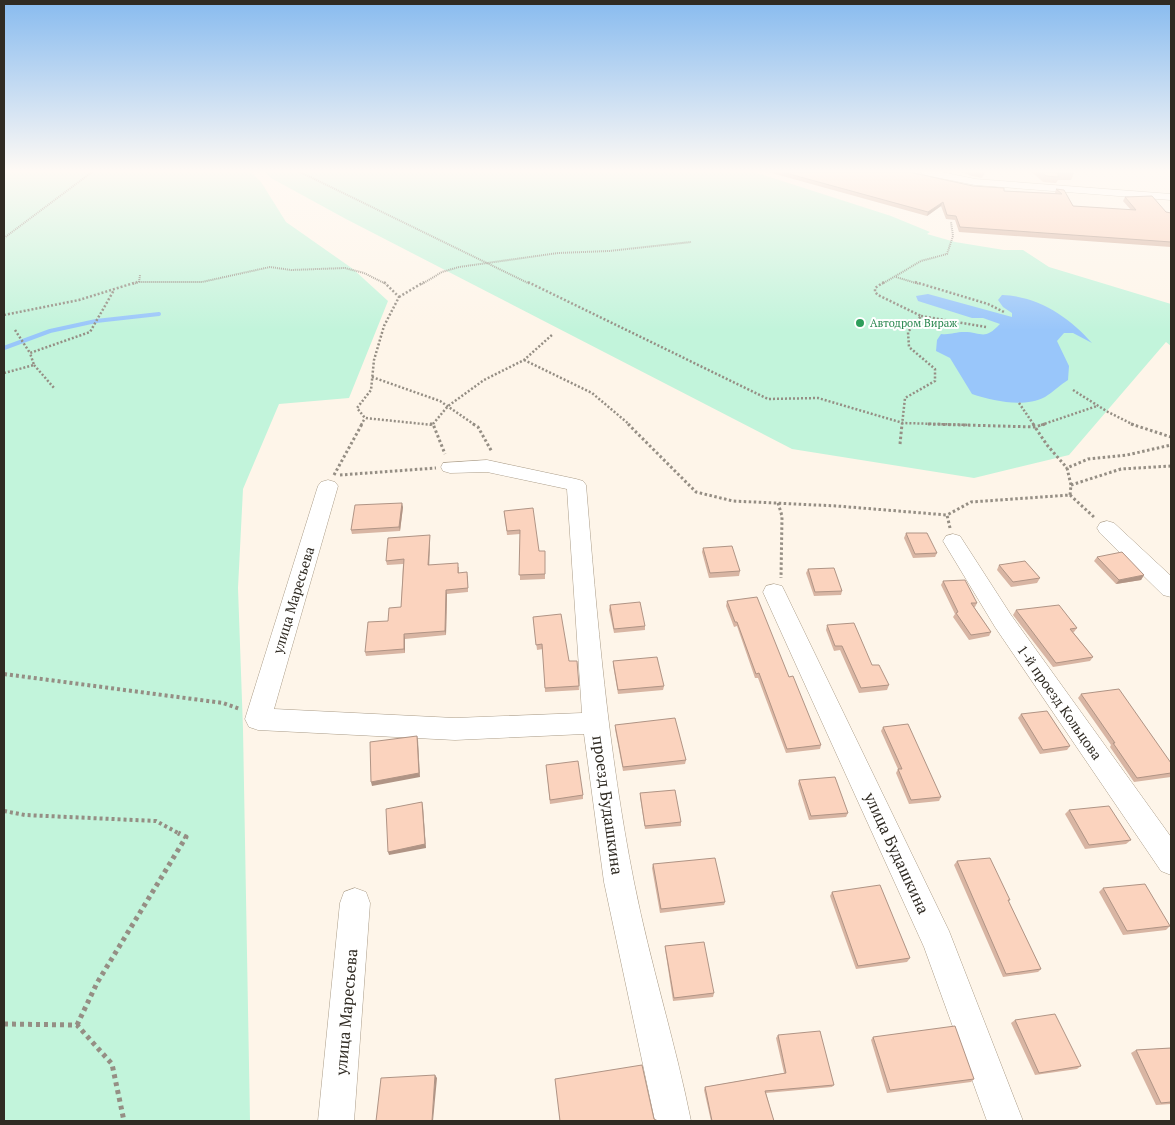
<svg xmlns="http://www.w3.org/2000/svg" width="1175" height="1125" font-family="'PT Serif',serif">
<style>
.green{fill:#c2f4db}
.water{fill:#99c6fa}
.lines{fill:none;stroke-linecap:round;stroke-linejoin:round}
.stream{stroke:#99c6fa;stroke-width:4}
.street-casing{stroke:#ab9d89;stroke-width:1}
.path-far4{stroke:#958e84;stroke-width:2;stroke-dasharray:1 1;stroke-linecap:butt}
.path-far3{stroke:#958e84;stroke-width:2.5;stroke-dasharray:2 2;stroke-linecap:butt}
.path-far2{stroke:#958e84;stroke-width:3;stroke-dasharray:2.5 2.5;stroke-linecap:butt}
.path-far1{stroke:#958e84;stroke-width:4;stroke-dasharray:3 3;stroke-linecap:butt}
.path{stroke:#958e84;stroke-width:5;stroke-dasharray:4 4;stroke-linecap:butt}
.street{fill:#fff;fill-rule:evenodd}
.wall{fill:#d8b5a3}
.shaded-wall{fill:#b09485}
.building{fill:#fbd3be;stroke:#b09485}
.leisure-dot{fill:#2e9e5b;stroke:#fff;stroke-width:2}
.labels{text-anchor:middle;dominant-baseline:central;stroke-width:4;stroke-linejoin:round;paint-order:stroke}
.far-leisure-label{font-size:11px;fill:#27864d;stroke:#fff;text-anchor:start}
.street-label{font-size:14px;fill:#302b23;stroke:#fff}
.near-street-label{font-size:16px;fill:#302b23;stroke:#fff}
</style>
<rect width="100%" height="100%" fill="#fef5e9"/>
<g class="green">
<polygon points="4,172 251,172 261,182 286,222 353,269 388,301 349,398 279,404 243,489 238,588 243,729 250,1121 4,1121"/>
<polygon points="265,172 754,172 891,216 930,232 927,234 955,242 1004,250 1023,250 1049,267 1171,304 1171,346 1166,342 1069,455 974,478 792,449 346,219 271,178"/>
</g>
<path class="water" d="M928,294L1012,317V313L1003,307L998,300L1002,295C1038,296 1069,317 1092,343L1073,333H1064L1057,341L1069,366L1068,380C1060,385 1053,392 1045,397C1023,408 994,401 972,394L950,358L936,351L937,340L941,334C951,335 955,332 964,332C982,332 984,341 1000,324L983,318H972L918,301L916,296Z"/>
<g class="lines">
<polyline class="stream" points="4,348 50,331 96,321 159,314"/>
<defs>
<g id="street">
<polygon points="920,172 942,172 975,179 1171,194 1171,200 975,185 925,175"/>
<path d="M487,460L576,479L583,481L586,485C597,618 608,751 634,882C650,963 675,1041 691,1121H655L604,882L584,734L455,740L258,730L249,727L245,719L318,486L321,482L328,480L335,482L338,486L274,709L455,718L582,713L567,489L487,472L450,473L443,471L441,467L443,463Z"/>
<polygon points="1107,521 1114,523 1171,576 1171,597 1163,595 1100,533 1097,528 1100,523"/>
<polygon points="953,534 960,536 1011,615 1171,837 1171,875 1161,871 995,627 943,541 946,536"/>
<polygon points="774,584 782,586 785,592 949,931 1023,1121 987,1121 924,947 763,592 766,586"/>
<polygon points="355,888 366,892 370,903 354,1121 318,1121 340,903 344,892"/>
</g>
</defs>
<use href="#street" class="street-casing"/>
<g class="path-far4">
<polyline points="300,172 530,284"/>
<polyline points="4,238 92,172"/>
<polyline points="896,277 919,284"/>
<polyline points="139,282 140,275"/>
<polyline points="133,284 139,282 202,282 270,267 291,270 345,268 364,273 386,284"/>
<polyline points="422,284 442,272 459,267 558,253 609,251 691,242"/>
<polyline points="882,284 921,261 947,254 953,236 951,222"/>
</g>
<g class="path-far3">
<polyline points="384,282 399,297 384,326 374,360 371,390 357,408 365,418 433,425"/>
<polyline points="528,282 768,399 818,398 903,423 970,425"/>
<polyline points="884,282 875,288 875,292 878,295 921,316 908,332 909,347 935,369 935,381 905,398 902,425"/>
<polyline points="915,282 988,304 1004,312"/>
<polyline points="399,297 424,282"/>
<polyline points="4,315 79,300 137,282"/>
<polyline points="921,316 986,327"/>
<polyline points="15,330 30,353"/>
<polyline points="524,360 592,393 630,425"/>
<polyline points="34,365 55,389"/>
<polyline points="4,373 34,365 30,353 90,332 114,290"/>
<polyline points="372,377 440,401 475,425"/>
<polyline points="1073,390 1108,412 1134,425"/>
<polyline points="1019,403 1034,425"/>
<polyline points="433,424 448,406 484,380 524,360 553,334"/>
<polyline points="361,425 365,418"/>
<polyline points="1041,425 1097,406"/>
</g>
<g class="path-far2">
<polyline points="430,424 433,424 445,454"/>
<polyline points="473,424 478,427 492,452"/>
<polyline points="628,424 696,492 733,501 837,506 947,515"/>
<polyline points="928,424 1035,427 1045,424"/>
<polyline points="1033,424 1047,445 1067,468"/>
<polyline points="1131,424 1171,437"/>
<polyline points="900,444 902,424"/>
<polyline points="334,475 362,424"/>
<polyline points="340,475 436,468"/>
<polyline points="1071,485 1121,469 1171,466"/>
<polyline points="1070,495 1095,518"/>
<polyline points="778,503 782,516 781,578"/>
<polyline points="950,528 947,515 971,502 1070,495 1071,485 1067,468 1088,459 1127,455 1171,445"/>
</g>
<g class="path-far1">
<polyline points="4,674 223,703 240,709"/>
<polyline points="4,811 25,815 156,821 180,834"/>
</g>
<g class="path">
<polyline points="4,1024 77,1025 112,1064 124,1121"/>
<polyline points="77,1025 97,983 186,837 178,833"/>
</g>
<use href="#street" class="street"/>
</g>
<g class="wall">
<polygon points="768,172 909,172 973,186 1004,191 1055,193 1056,189 1064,190 1073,206 1131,210 1123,201 1125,197 1166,212 1171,213 1171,247 959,232 955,220 946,219 941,206 927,216"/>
<polygon points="960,172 985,172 982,178 972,176"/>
<polygon points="1032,172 1073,172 1074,173 1071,180 1058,180 1056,183 1043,182"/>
<polygon points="403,507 400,531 352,534 351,530"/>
<polygon points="504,511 539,551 545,551 545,579 520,580 520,534 507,535"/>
<polygon points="906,533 937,553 935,557 913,558 904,538"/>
<polygon points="430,535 430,539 429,565 459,567 459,573 468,576 468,592 447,594 446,635 405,639 405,653 366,656 365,652 388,621 401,607 403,564 387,565 386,561"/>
<polygon points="703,548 740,571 739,576 709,578 702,552"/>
<polygon points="1097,557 1144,575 1141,580 1116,584 1094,561"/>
<polygon points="999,565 1040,578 1037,583 1011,587 997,570"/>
<polygon points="808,569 842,591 841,595 814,596 806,573"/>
<polygon points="943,581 977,603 975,607 974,607 991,632 989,636 969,640 953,617 955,614 941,585"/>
<polygon points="727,601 789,677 821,745 820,749 786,753 758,678 755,678 737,626 734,627 726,606"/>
<polygon points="610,605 645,626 645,630 614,633 609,610"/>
<polygon points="1016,610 1077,628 1074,632 1073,632 1093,657 1090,661 1053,667 1013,615"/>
<polygon points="533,617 569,661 577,661 579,690 545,692 543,649 537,650"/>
<polygon points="827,625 872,665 889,685 887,690 859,693 840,650 834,651 826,630"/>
<polygon points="613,661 664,686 663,690 618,694 613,665"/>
<polygon points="1081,694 1171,763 1171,777 1134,782 1110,747 1111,745 1078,698"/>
<polygon points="1021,714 1070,746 1067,750 1040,754 1018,718"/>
<polygon points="615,725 686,760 685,764 623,771 615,729"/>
<polygon points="883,727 941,797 939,801 909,804 896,773 898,769 881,731"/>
<polygon points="546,765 583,795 583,799 550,804"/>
<polygon points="799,780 848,813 846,817 809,820 798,784"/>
<polygon points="640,793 681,822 681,826 645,829 640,797"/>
<polygon points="1069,810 1131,840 1126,844 1085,849 1065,814"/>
<polygon points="957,861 1010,900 1008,901 1041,969 1038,972 1003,977 954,865"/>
<polygon points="653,864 725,902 724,905 660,913 652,868"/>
<polygon points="1103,888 1170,926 1166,930 1123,935 1099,892"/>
<polygon points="832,892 910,958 907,962 856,969 830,896"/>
<polygon points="665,946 714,993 713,997 673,1001 665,949"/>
<polygon points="1015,1020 1081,1066 1077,1069 1035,1075 1011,1023"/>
<polygon points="778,1035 834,1085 832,1087 766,1093 774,1121 711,1121 704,1090 705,1087 784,1073 776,1038"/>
<polygon points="873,1037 974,1079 971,1082 887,1093 871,1040"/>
<polygon points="1171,1048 1171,1104 1156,1105 1131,1053 1136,1050"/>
</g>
<g class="shaded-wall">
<polygon points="943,202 941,206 927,216 928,212"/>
<polygon points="402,503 403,507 400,531 399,527"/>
<polygon points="430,535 430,539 429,570 428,565"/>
<polygon points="1144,575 1141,580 1116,584 1119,580"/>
<polygon points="446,590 447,594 446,635 445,631"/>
<polygon points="404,634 405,639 405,653 404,649"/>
<polygon points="417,736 418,740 420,777 372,786 371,782"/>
<polygon points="422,802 423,806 426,848 389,855 388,852"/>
<polygon points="435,1075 437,1078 433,1121 432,1121"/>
</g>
<g class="building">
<polygon points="782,172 909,172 973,186 1004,188 1004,191 1062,194 1056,189 1064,190 1073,206 1136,210 1125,197 1152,196 1166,212 1171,213 1171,242 960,227 956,216 947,215 943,202 928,212"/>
<polygon points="1042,172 1073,172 1074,173 1057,173 1059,177 1046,176"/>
<polygon points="402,503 399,527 351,530 355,505"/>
<polygon points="533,508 539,551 545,551 545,574 519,575 520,530 507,531 504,511"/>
<polygon points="906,533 927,533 937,553 915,554"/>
<polygon points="430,535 428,565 458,563 458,573 467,572 468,588 446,590 445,631 404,634 404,649 365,652 368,622 388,621 389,608 401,607 404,559 386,561 388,538"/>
<polygon points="732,546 740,571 710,573 703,548"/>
<polygon points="1122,552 1144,575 1119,580 1097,557"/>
<polygon points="1025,561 1040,578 1013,582 999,565"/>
<polygon points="834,568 842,591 815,592 808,569"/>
<polygon points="965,580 977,603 971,603 991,632 971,635 956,613 958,612 943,581"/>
<polygon points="757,597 789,677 793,676 821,745 787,749 759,673 756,674 737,622 735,622 727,601"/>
<polygon points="640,602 645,626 614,629 610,605"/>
<polygon points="1059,605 1077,628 1070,629 1093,657 1056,663 1016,610"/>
<polygon points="561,614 569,661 577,661 579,686 545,688 542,644 536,645 533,617"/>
<polygon points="854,623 872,665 879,665 889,685 861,688 842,646 835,646 827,625"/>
<polygon points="657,657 664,686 618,690 613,661"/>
<polygon points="1119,689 1171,763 1171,773 1137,778 1113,743 1115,743 1081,694"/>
<polygon points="1047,711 1070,746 1043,750 1021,714"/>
<polygon points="675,718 686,760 623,767 615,725"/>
<polygon points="908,724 941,797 911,800 898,769 902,769 883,727"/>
<polygon points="417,736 419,773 371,782 370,742"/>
<polygon points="578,761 583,795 550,800 546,765"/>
<polygon points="835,777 848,813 811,816 799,780"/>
<polygon points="675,790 681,822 645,826 640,793"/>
<polygon points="422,802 425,844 388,852 386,809"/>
<polygon points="1109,806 1131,840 1089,845 1069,810"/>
<polygon points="715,858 725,902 661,909 653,864"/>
<polygon points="990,858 1010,900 1008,900 1041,969 1006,974 957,861"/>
<polygon points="1145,884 1170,926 1127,931 1103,888"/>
<polygon points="880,885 910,958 858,966 832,892"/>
<polygon points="704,942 714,993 674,998 665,946"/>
<polygon points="1055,1014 1081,1066 1039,1073 1015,1020"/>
<polygon points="955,1026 974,1079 890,1090 873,1037"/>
<polygon points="820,1031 834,1085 765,1091 774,1121 712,1121 705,1087 786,1073 778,1035"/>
<polygon points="1171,1048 1171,1102 1161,1103 1136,1050"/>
<polygon points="642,1065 654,1119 658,1121 560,1121 555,1079"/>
<polygon points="435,1075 432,1121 376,1121 381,1078"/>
</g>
<linearGradient id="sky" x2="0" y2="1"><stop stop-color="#88bbef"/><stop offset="0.52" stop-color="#fffaf5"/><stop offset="1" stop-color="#fffaf5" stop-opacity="0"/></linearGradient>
<rect width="1175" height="330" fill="url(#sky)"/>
<circle class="leisure-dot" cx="860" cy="323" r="5"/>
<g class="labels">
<g class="far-leisure-label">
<text x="870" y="323">Автодром Вираж</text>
</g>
<g class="street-label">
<text transform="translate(293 600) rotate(-73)">улица Маресьева</text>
<text transform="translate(1060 702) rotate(55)">1-й проезд Кольцова</text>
</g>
<g class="near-street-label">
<text transform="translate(608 805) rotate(82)">проезд Будашкина</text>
<text transform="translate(897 853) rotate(65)">улица Будашкина</text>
<text transform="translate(346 1012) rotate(-85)">улица Маресьева</text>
</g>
</g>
<rect width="1175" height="1125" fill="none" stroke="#302b23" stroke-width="10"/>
</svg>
